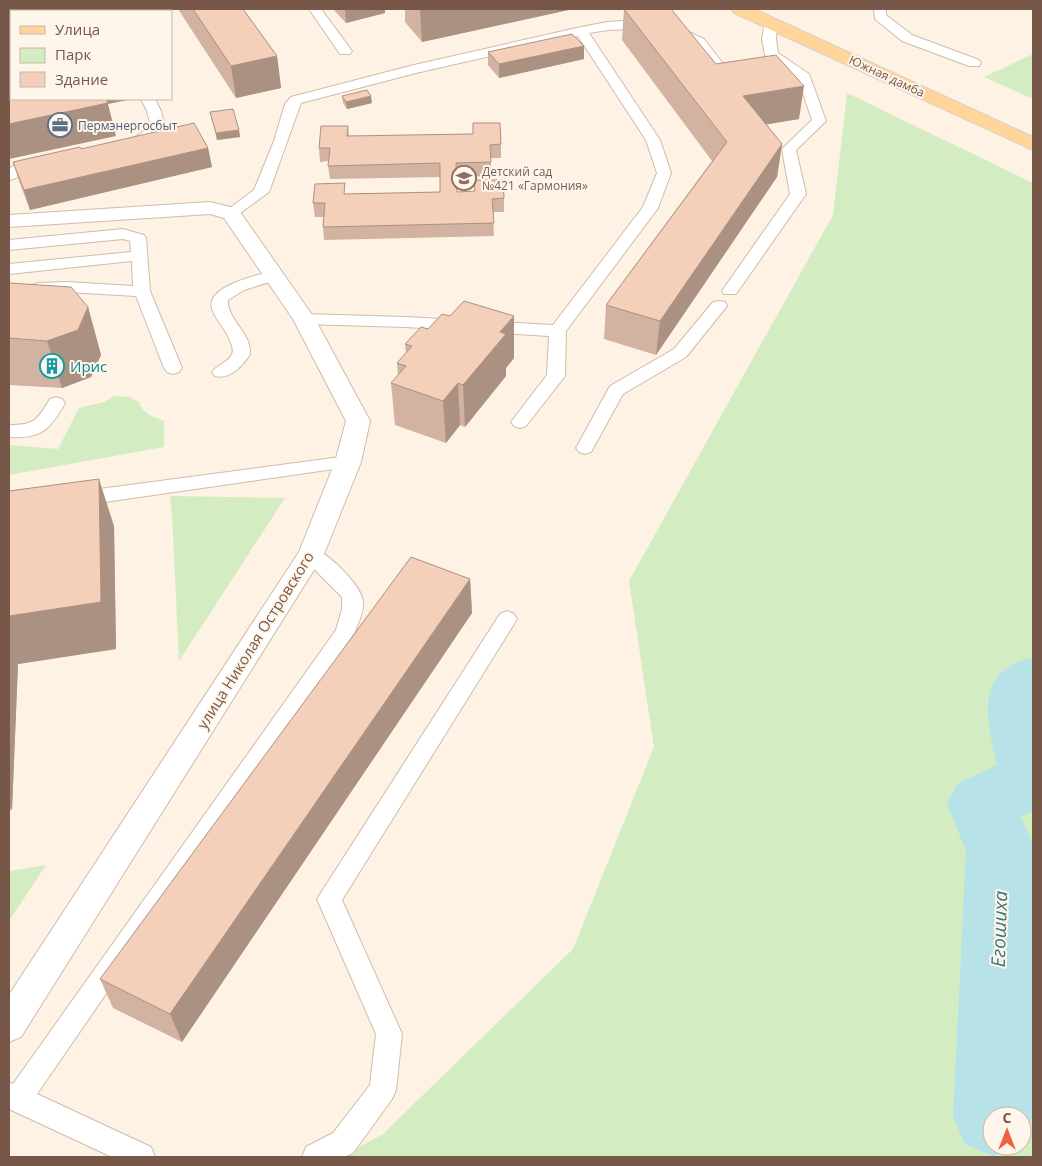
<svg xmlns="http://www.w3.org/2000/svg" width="1042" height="1166" font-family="'Open Sans',sans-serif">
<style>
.green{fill:#d4ecc2;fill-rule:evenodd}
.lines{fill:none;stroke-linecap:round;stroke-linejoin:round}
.river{fill:#b7e2e8;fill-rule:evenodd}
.lane-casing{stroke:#d1bbac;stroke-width:2}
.street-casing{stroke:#d1bbac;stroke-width:2}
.primary-casing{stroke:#d9d0cc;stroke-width:2}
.lane{fill:#fff;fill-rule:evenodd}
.street{fill:#fff;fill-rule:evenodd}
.primary{fill:#ffd59a;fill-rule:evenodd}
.wall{fill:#d2b2a0}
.shaded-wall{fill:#ab9182}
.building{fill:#f4cfba;stroke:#ab9182}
.labels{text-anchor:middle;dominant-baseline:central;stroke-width:4;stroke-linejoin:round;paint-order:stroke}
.far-street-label{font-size:12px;fill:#775748;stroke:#fff6eb}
.far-service-label{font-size:12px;fill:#4e5e75;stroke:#fff6eb;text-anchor:start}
.far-education-label{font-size:12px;fill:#785e54;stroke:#fff6eb;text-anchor:start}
.culture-label{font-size:15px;fill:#0d838f;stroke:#fff6eb;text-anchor:start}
.street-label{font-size:15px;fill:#775748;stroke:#fff6eb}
.near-water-label{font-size:19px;font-style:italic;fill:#3b757d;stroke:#fff6eb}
</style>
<rect width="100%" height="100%" fill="#fdf2e4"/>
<g class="green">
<polygon points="1033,54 1033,99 984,77"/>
<path d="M847,93L1033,183V1157H341L383,1134L573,949L654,747L629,581L833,215ZM992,1116H1022V1146H992Z"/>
<path d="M114,396L130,397L139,402C143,414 152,416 164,421V447L9,475V445L58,449L79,408L104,402Z"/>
<polygon points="170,496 285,498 179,661 172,514"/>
<polygon points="46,865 9,921 9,871"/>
</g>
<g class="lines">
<path class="river" d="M1033,658V811L1021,817L1033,845V1116L1022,1143V1116H992V1146H1017L993,1156L965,1144L953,1116L966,851L947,804L957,784L997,765C990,733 975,686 1011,665C1017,661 1026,660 1033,658Z"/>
<defs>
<g id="lane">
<polygon points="80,9 93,9 94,11 81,11"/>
<polygon points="309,9 321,9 352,51 350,54 340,54"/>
<polygon points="874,9 886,9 886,15 912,35 979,60 981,63 979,66 969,66 902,41 875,19"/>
<polygon points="653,19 667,22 704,39 736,81 734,84 724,84 694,45 658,28 608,30 589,33 660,140 671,173 658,208 566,331 565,376 526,426 520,428 514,426 511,422 547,375 549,336 406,327 304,324 298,323 296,319 298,315 304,314 406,317 553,325 643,207 657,173 646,140 578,36 416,73 301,103 269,192 236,216 226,216 223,213 254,190 274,141 285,104 291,97 414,65 581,27 608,22"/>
<polygon points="771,19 777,23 776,39 778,53 809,74 826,121 796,150 806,194 736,294 724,294 722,291 790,194 782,149 812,120 798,79 765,55 762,39 765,23"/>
<polygon points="11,67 11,75 9,76 9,68"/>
<path d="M141,99H155L161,111L165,128C157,139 139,153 125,149L123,146C126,142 145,131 151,127L147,111Z"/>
<polygon points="40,161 45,162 47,165 45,168 23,173 14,179 9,180 9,169 13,166"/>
<polygon points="123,229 144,235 146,238 150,291 182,368 179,372 173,374 167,372 164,368 136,296 67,292 39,293 9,301 9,291 39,283 67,282 133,286 132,261 9,274 9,264 131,252 130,241 123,239 9,250 9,240"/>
<path d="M273,271L279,273L281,276L279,279L244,290L228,300C227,320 252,333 250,354C243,366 229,380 215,376L212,372C217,365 229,362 232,354C234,351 232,346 231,343C227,330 216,321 212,309C205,286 258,275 273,271Z"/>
<polygon points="719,301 725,302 727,306 686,357 623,394 591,452 585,454 579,452 576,448 610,386 674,349 713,302"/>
<path d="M56,397L62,399L65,403C50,430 41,439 9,437V425C35,425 37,420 50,399Z"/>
<polygon points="348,456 355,458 357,462 355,466 77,506 70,504 68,499 70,494 77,492"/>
<path d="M311,547C326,551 362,585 363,602C364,612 358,623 355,632L37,1094L151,1147L155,1157H112L9,1109V1082L13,1084L336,630L342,609V597L304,559L301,554L304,549Z"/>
<polygon points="507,611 514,614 517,619 514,624 342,900 402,1034 396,1090 392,1099 353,1153 344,1157 302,1157 306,1147 333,1133 370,1085 376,1034 317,899 500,614"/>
</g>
<polygon id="street" points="210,202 238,209 315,319 370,421 361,462 324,554 21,1037 9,1042 9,995 299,552 335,462 346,421 293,319 224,218 210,214 9,227 9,215"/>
<polygon id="primary" points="731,9 754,9 1033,137 1033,150 734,13"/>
</defs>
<use href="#lane" class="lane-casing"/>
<use href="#street" class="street-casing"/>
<use href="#primary" class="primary-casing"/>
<use href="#lane" class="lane"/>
<use href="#street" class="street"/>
<use href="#primary" class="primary"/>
</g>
<g class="wall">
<polygon points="178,9 243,9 277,56 281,88 236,98"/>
<polygon points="333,9 385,9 385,13 346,23"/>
<polygon points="405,9 573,9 422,42 405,22"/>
<polygon points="624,9 716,64 799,119 766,124 782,144 777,177 656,355 604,339 606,305 712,161 622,40"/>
<polygon points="584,46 584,59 499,78 488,65 488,52"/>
<polygon points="342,96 372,103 347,109 343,103"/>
<polygon points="210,112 239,130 240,137 217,140"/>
<polygon points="348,126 349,136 501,144 501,158 491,158 491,176 457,177 457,192 504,198 504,212 493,212 494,236 324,240 323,227 324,217 315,217 313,203 346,194 440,192 440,177 330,179 328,166 329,161 320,162 319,148"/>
<polygon points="208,148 212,167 30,210 19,181 13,162 81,149"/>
<polygon points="9,283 88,307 101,355 91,377 62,388 9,385"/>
<polygon points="450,316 514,316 514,358 506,368 506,376 465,427 460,425 446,443 395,425 391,383 398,376 397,363 406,353 405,344 428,329"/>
<polygon points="9,491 114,526 116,649 18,664 12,810 9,811"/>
<polygon points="470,579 472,613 182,1042 113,1008 100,979"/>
</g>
<g class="shaded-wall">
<polygon points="345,9 385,9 385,13 346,23"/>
<polygon points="426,9 573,9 422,42 420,10"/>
<polygon points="9,31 11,31 11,63 9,57"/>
<polygon points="584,46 584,59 499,78 499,64"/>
<polygon points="277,56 281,88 236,98 231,66"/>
<polygon points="804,86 799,119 739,129 743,96"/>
<polygon points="371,96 372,103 347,109 346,102"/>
<polygon points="99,99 127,99 128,100 108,104 116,136 9,159 9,124"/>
<polygon points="239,130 240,137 217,140 216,133"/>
<polygon points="782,144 777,177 656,355 660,321"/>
<polygon points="208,148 212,167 30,210 24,190"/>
<polygon points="88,307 101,355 91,377 62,388 47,341"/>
<polygon points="514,316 514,358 506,368 506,376 465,427 463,385 500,332"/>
<polygon points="458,383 460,425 446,443 443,401"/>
<polygon points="99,479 114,526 116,649 18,664 12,810 9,803 9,616"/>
<polygon points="470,579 472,613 182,1042 170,1014"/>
</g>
<g class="building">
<polygon points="9,9 76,9 77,11 11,11 11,31 9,31"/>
<polygon points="193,9 243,9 277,56 231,66"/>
<polygon points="624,9 671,9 716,64 776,55 804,86 743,96 782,144 660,321 606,305 727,142"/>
<polygon points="572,34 584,46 499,64 488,52"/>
<polygon points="11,52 11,63 9,57 9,53"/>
<polygon points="9,80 11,80 11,99 106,99 108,103 9,124"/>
<polygon points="367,90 371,96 346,102 342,96"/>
<polygon points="233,109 239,130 216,133 210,112"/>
<polygon points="194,123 208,148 24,190 13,162 80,147 81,149"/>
<polygon points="473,123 500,123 501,144 490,145 491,162 456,163 457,192 475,191 474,180 503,180 504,198 492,199 494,223 323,227 325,203 313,203 315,184 345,183 344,194 440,192 440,163 328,166 330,148 319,148 321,126 348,126 347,136 473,134"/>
<polygon points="9,283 71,287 88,307 78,330 47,341 9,338"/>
<polygon points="464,301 514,316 500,332 506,334 463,385 458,383 443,401 391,383 406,366 397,363 412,346 405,344 421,327 428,329 442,314 450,316"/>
<polygon points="99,479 101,602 9,616 9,491"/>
<polygon points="411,557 470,579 170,1014 100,979"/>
</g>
<defs>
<symbol id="office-ring" viewBox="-11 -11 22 22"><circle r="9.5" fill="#fff6eb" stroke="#5c6f8a" stroke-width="1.5"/><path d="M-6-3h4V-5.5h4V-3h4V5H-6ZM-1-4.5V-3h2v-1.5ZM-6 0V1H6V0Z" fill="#5c6f8a"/></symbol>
<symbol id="school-ring" viewBox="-11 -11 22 22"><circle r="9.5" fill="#fff6eb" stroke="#8d6e63" stroke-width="1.5"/><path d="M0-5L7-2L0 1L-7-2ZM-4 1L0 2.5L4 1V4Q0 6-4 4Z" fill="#8d6e63"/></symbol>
<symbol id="building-ring" viewBox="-11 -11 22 22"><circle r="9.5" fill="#fff6eb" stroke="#0f9aa8" stroke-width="1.5"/><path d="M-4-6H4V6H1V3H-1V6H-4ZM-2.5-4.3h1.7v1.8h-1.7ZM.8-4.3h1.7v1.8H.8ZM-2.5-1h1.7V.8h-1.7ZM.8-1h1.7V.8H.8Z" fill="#0f9aa8"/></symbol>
</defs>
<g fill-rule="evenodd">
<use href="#office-ring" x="46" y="111" width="28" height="28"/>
<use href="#school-ring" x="450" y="164" width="28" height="28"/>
<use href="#building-ring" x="38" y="352" width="28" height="28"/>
</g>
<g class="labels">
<g class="far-street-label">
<text transform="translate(887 76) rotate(25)">Южная дамба</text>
</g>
<g class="far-service-label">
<text x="78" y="125">Пермэнергосбыт</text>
</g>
<g class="far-education-label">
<text x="482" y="171">Детский сад<tspan x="482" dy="14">№421 «Гармония»</tspan></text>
</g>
<g class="culture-label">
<text x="70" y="366">Ирис</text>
</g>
<g class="street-label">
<text transform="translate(255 640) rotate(-58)">улица Николая Островского</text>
</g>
<g class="near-water-label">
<text transform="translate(999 929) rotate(-88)">Егошиха</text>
</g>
</g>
<rect width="1042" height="1166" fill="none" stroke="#775748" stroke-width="20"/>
<rect x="10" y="10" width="162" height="90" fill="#fff6eb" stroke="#c9b6aa"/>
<rect x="20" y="26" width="25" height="8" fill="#ffd59a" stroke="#c9b6aa"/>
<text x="55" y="35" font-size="15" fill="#775748">Улица</text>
<rect x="20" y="48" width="25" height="15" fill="#d4ecc2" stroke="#c9b6aa"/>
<text x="55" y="60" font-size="15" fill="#775748">Парк</text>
<rect x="20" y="72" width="25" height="15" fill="#f4cfba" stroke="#c9b6aa"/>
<text x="55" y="85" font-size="15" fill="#775748">Здание</text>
<g transform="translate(1007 1131)"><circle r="24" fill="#fff6eb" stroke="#c9b6aa"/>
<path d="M0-4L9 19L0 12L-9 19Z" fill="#ed6344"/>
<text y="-8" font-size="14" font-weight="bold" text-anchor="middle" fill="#775748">С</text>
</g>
</svg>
